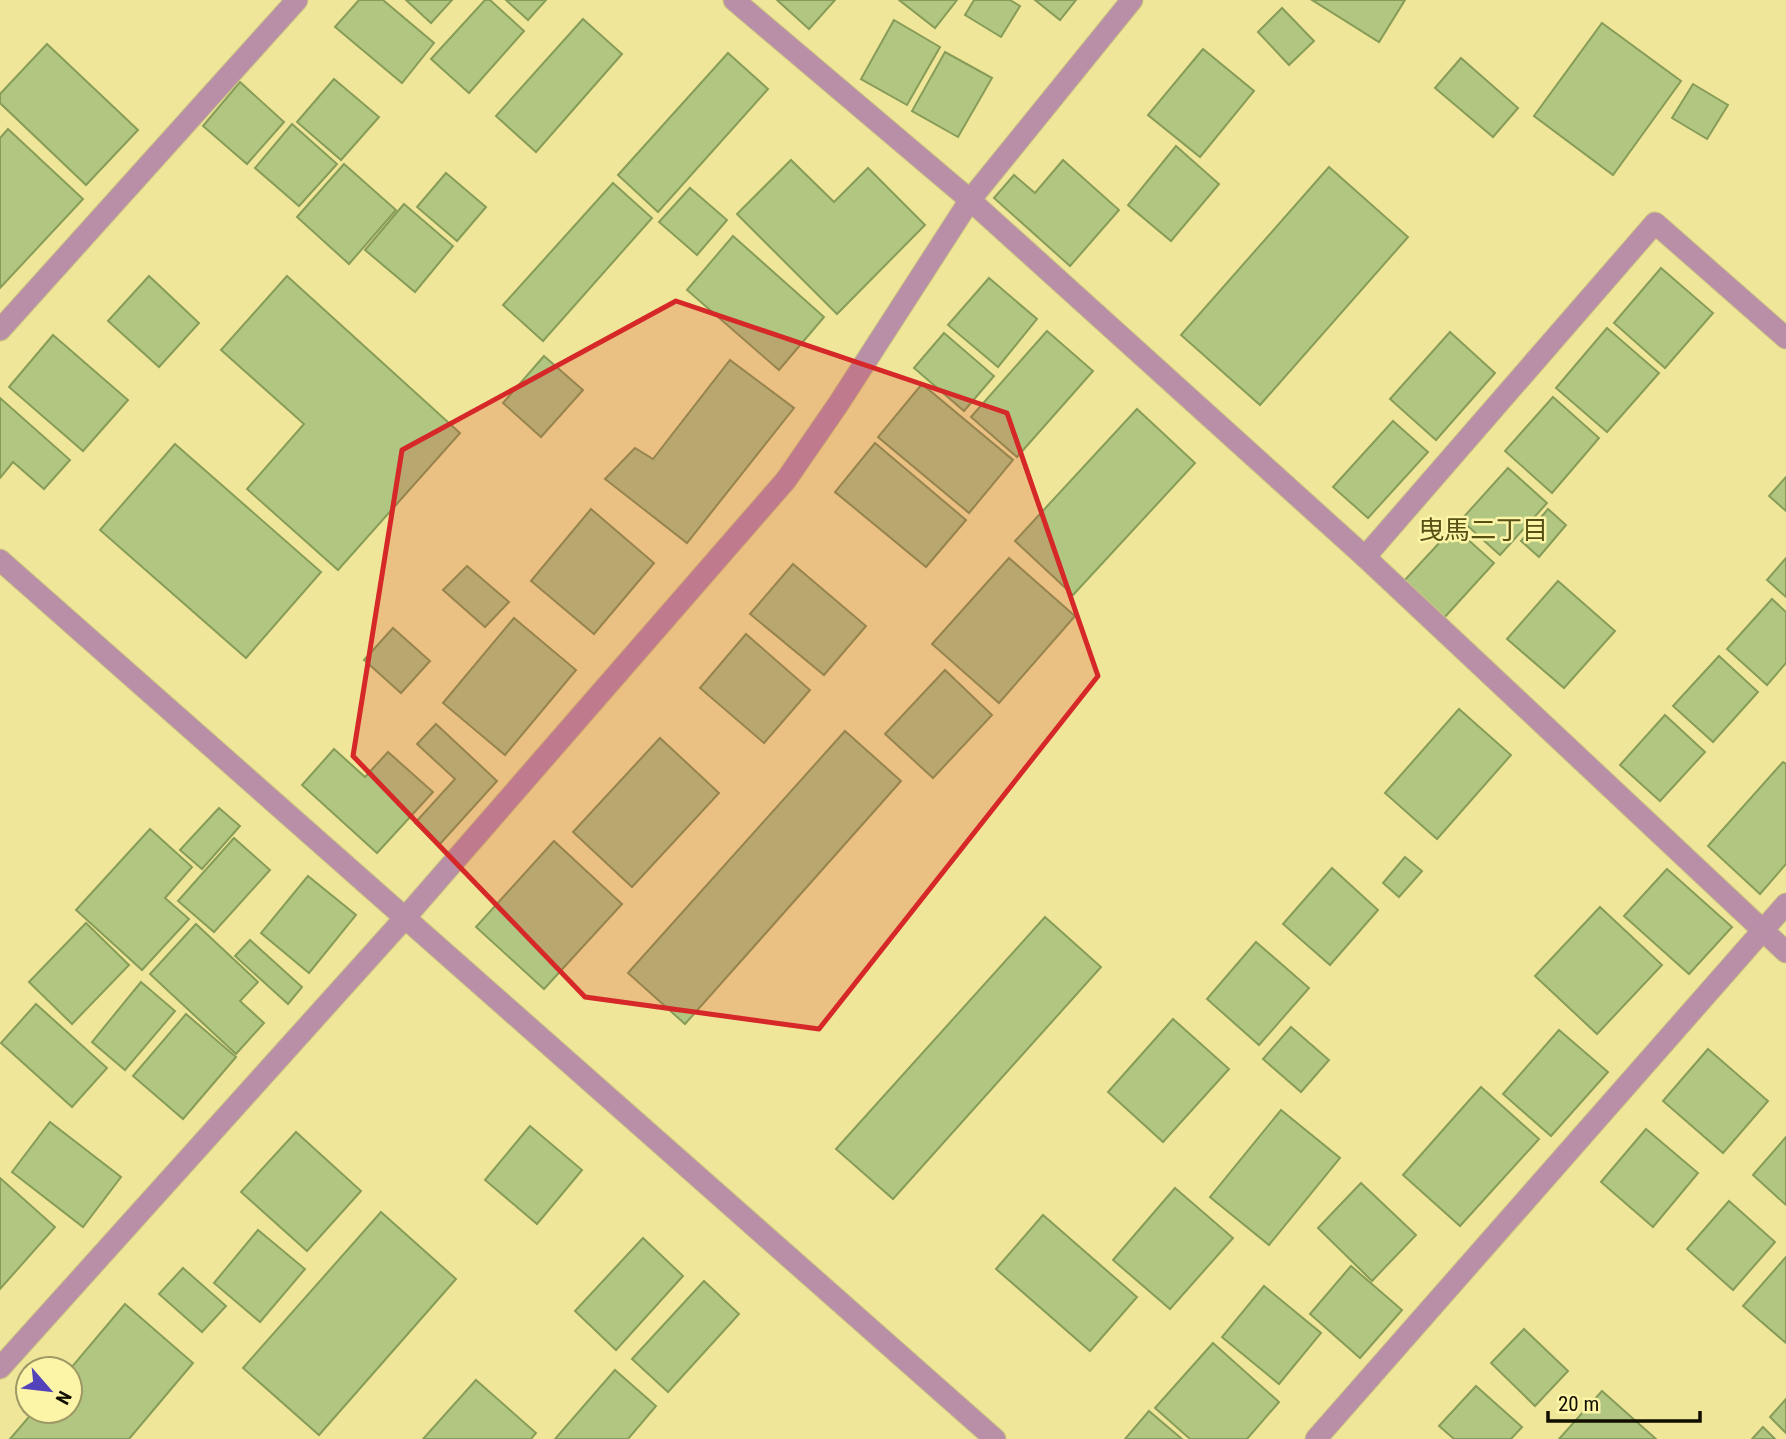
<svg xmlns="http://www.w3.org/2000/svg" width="1786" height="1439" font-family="'Roboto Condensed','Noto Sans JP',sans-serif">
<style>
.building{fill:#b1c781;stroke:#879c57;stroke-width:2}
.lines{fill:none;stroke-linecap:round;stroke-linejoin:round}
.minor-casing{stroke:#cbc381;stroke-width:23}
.minor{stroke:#b98fa8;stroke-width:21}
.marked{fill:#d62828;fill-opacity:0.2;stroke:#d62828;stroke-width:5;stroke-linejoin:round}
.labels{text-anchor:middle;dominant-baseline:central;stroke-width:5;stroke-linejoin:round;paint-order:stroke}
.neighbourhood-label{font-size:26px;fill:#565015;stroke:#fcf4a7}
</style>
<rect width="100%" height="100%" fill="#efe69a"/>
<g class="building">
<polygon points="359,0 383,0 434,43 402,83 335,27"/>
<polygon points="406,0 452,0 431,23"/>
<polygon points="485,0 490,0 524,31 469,93 431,59"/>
<polygon points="506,0 546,0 528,20"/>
<polygon points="777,0 835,0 809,29"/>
<polygon points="899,0 957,0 935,28"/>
<polygon points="974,0 1010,0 1020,6 1001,37 965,15"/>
<polygon points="1035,0 1076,0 1060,20"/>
<polygon points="1312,0 1405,0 1379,42"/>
<polygon points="1282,8 1314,41 1289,65 1258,32"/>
<polygon points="583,19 622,54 536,152 496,116"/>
<polygon points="894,20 940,47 907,105 861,79"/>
<polygon points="1602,23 1681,81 1613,175 1534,116"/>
<polygon points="47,44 138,130 86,185 0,103 0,94"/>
<polygon points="1203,49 1254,91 1200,157 1148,115"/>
<polygon points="945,52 992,78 958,137 912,111"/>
<polygon points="728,53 768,89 658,212 618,175"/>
<polygon points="1461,58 1518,108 1493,137 1435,88"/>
<polygon points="334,79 379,117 341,160 297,122"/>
<polygon points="240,82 284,122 247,164 203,126"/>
<polygon points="1693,84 1728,105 1707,139 1672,118"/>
<polygon points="292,124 337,164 299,206 255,168"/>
<polygon points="8,129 83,199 0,288 0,138"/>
<polygon points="1176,146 1219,184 1171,241 1128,205"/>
<polygon points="791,160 834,202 868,168 925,225 837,314 737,214"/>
<polygon points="1063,160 1119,210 1070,266 994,198 1014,175 1035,193"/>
<polygon points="344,164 396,210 349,264 297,217"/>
<polygon points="1329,167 1408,237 1260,405 1181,335"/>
<polygon points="446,173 486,207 457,241 417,207"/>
<polygon points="613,183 652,218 543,341 503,305"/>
<polygon points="690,188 727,220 697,255 659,222"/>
<polygon points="404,204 453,246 415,292 365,250"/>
<polygon points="733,236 824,317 779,370 687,290"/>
<polygon points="1661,268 1713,313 1665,368 1614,323"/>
<polygon points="149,276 199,323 159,367 108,321"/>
<polygon points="287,276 460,433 338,570 247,489 304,424 221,350"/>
<polygon points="989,278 1037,319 998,367 948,325"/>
<polygon points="1607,328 1659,373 1607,432 1556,388"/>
<polygon points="1047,331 1093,371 1017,457 971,417"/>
<polygon points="1450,332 1495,373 1436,440 1390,399"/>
<polygon points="944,333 994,376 964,411 914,368"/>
<polygon points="53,335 128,400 83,451 9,387"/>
<polygon points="544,356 583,390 541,437 503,403"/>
<polygon points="730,360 794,408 687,543 605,479 635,448 653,459"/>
<polygon points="922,384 1013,460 969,513 878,437"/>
<polygon points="1553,397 1599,438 1552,493 1505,451"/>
<polygon points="0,398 70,460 44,489 13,462 0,478"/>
<polygon points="1137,409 1195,463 1073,595 1015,541"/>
<polygon points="1393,421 1428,452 1368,518 1333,487"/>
<polygon points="875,443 966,520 926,567 835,492"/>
<polygon points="175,444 321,572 246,658 100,530"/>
<polygon points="1508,468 1547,503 1500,555 1461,520"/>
<polygon points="1786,477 1786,511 1769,496"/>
<polygon points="591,509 654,563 594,634 531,581"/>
<polygon points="1548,509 1566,525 1539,557 1521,541"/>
<polygon points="1454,527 1494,563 1443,619 1403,582"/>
<polygon points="1009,558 1075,616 999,703 932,644"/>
<polygon points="1786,558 1786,597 1767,580"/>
<polygon points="793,564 866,626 824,675 750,614"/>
<polygon points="467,566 509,602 485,627 443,590"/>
<polygon points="1558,581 1615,631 1564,688 1507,639"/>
<polygon points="1772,599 1786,612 1786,663 1767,685 1727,649"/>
<polygon points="514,618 576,670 505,755 443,703"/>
<polygon points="393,628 430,661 401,693 364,660"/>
<polygon points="746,634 810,690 764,743 700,688"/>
<polygon points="1719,656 1758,692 1713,742 1673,706"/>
<polygon points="945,670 992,715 933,778 885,734"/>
<polygon points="1459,709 1511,755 1437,839 1385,793"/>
<polygon points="1665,715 1705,752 1660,801 1620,765"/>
<polygon points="436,724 497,781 439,845 415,823 455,779 417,744"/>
<polygon points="845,731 901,781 685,1024 628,973"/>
<polygon points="660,738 719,793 632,887 573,832"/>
<polygon points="334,749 365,777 388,752 433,792 377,853 302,785"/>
<polygon points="1783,762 1786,764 1786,864 1760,894 1708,846"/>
<polygon points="219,808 240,826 202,869 180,850"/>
<polygon points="150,829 192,867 165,898 189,919 142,970 76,910"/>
<polygon points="234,838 270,870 214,932 178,901"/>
<polygon points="554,841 622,904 544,989 476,927"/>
<polygon points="1405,857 1422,871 1399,897 1383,883"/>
<polygon points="1332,868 1378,910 1330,965 1283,924"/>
<polygon points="1667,869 1732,927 1689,974 1624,916"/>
<polygon points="308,876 356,915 309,973 261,933"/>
<polygon points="1600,907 1662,965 1597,1034 1535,976"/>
<polygon points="1045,917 1101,967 893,1199 836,1149"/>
<polygon points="86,923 129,965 72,1024 29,982"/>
<polygon points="196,924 258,982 240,1001 264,1023 236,1054 150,974"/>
<polygon points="250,940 302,987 288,1004 235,956"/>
<polygon points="1256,942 1309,988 1259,1045 1207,999"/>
<polygon points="141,982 175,1011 125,1070 92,1042"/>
<polygon points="36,1004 107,1068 72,1107 1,1043"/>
<polygon points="186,1014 236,1057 183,1119 133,1076"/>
<polygon points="1173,1019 1229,1069 1163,1142 1108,1092"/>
<polygon points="1291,1027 1329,1060 1301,1092 1263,1059"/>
<polygon points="1559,1030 1608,1072 1551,1136 1503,1094"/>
<polygon points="1708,1049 1768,1101 1723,1153 1663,1101"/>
<polygon points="1481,1087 1539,1139 1460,1226 1403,1175"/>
<polygon points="1281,1110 1340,1158 1269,1245 1210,1197"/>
<polygon points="50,1122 121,1177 83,1227 12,1172"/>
<polygon points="530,1126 582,1170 537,1224 485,1180"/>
<polygon points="1646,1129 1698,1173 1653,1227 1601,1182"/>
<polygon points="296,1132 361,1191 307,1251 241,1192"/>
<polygon points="1786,1137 1786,1205 1753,1175"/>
<polygon points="0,1178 55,1227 0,1289"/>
<polygon points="1361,1183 1416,1235 1372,1281 1318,1228"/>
<polygon points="1175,1188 1233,1238 1170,1309 1113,1260"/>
<polygon points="1729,1201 1775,1242 1733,1290 1687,1249"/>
<polygon points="381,1212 456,1279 319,1435 243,1368"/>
<polygon points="1043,1215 1137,1297 1090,1351 996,1269"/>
<polygon points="258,1230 305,1269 260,1322 214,1283"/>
<polygon points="643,1238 683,1276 616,1350 575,1311"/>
<polygon points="1786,1257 1786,1343 1743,1306"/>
<polygon points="1351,1266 1402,1310 1360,1358 1310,1314"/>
<polygon points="183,1268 226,1306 202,1332 159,1294"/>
<polygon points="704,1281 739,1314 668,1392 632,1359"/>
<polygon points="1264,1286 1321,1333 1279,1384 1222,1337"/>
<polygon points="125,1304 193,1363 129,1439 10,1439 34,1411 70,1411 70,1369"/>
<polygon points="1524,1329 1568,1371 1535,1406 1491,1363"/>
<polygon points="1213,1343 1279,1402 1247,1439 1190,1439 1155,1408"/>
<polygon points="615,1370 656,1406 628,1439 555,1439"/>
<polygon points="476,1380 536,1433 531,1439 423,1439"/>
<polygon points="1476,1386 1522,1427 1511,1439 1454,1439 1439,1426"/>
<polygon points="1602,1391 1656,1439 1559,1439"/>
<polygon points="1786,1399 1786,1433 1770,1417"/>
<polygon points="1149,1411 1182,1439 1125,1439"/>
<polygon points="1763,1427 1775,1439 1752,1439"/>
</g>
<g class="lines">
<defs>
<g id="minor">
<polyline points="734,0 970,200 1365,557 1786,952"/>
<polyline points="0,330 297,0"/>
<polyline points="1365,557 1655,223 1786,338"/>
<polyline points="0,560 995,1439"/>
<polyline points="0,1368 404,919 786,480 839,403 970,200 1132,0"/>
<polyline points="1316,1439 1786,904"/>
</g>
</defs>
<use href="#minor" class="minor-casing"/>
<use href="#minor" class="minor"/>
</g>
<path class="marked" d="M676,301L1007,413L1098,676L819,1029L585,997L353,756L402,450Z"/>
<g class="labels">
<g class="neighbourhood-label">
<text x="1483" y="530">曳馬二丁目</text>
</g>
</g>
<g transform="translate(49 1390) rotate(118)"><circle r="33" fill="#fcf4a7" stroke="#9e9864" stroke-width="2"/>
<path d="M0-5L12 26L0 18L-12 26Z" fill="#5243ba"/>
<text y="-10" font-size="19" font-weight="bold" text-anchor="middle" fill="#110e00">N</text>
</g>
<path d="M1548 1411v10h152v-10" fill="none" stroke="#110e00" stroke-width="3.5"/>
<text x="1558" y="1411" font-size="21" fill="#110e00" stroke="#fcf4a7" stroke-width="5" paint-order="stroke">20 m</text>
</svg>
